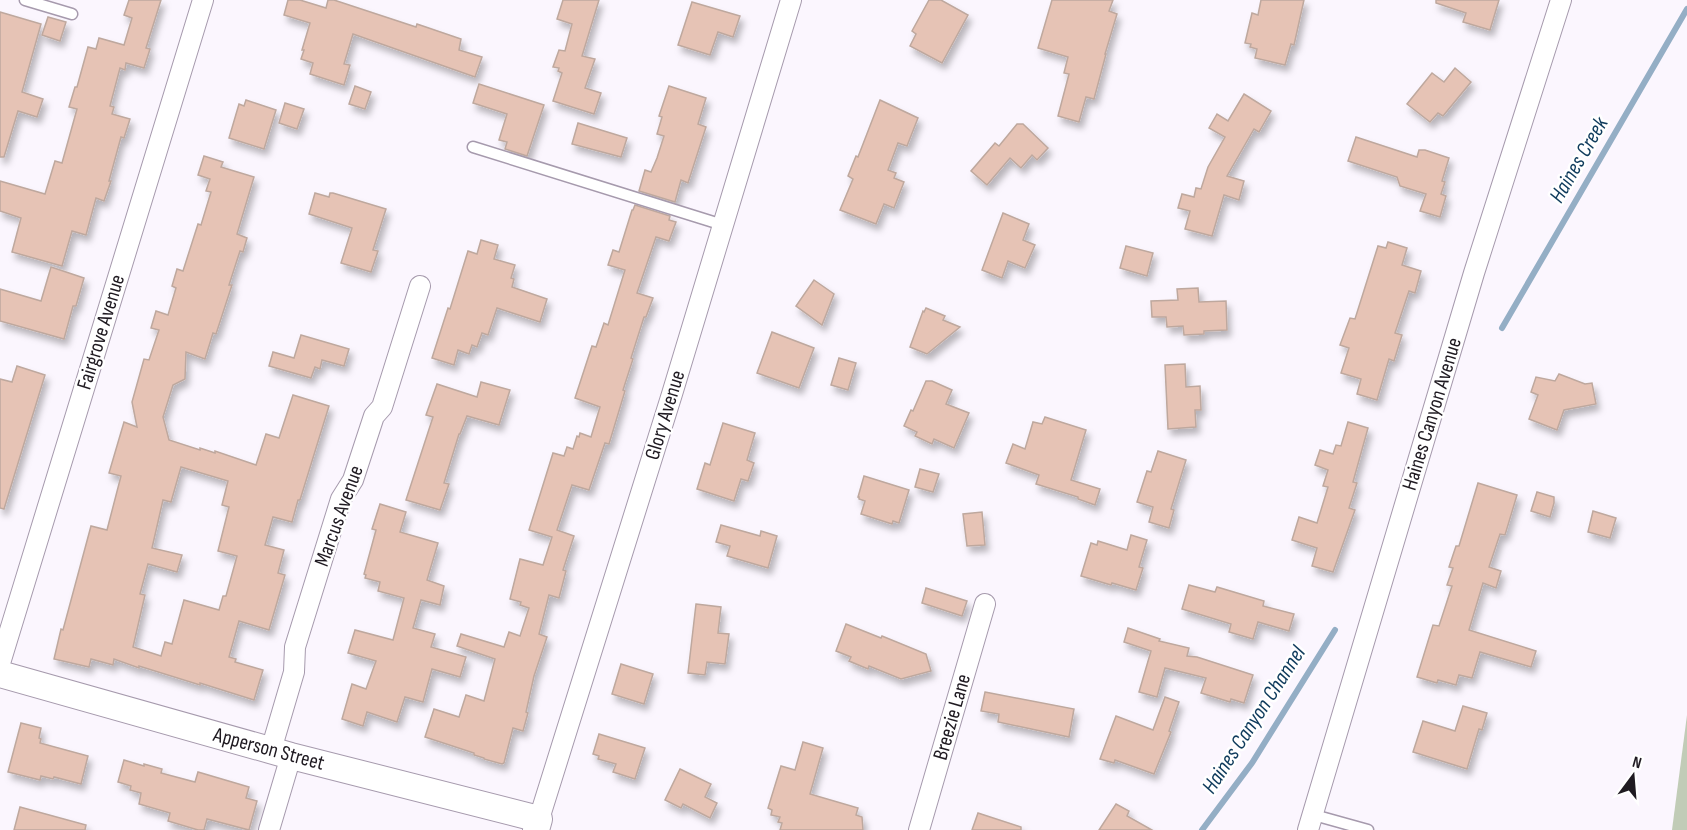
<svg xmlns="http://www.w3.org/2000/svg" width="1687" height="830" font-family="'Sofia Sans Condensed',sans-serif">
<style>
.green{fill:#c1ccb7}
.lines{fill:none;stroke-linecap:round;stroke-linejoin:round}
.stream{stroke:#94aec5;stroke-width:6}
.building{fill:#e6c3b5;stroke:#bea89e;stroke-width:1.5;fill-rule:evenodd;filter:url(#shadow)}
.service-casing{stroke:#a69aad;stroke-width:13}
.minor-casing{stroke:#a69aad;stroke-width:22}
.tertiary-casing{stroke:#a69aad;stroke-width:28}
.service{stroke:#fff;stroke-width:10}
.minor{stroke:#fff;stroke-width:20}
.tertiary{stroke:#fff;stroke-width:26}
.labels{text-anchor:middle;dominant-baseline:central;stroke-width:5;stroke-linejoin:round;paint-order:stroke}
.street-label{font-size:21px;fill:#1f1a21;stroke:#fff}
.water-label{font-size:22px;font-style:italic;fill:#0f3b5c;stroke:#fff}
</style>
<defs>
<filter id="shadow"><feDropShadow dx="3.5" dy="6" stdDeviation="3" flood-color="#0004"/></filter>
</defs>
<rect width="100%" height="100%" fill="#fbf6fe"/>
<polygon class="green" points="1687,715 1687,830 1672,830"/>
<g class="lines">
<g class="stream">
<polyline points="1502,328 1687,9"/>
<polyline points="1202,830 1252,763 1335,630"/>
</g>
</g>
<g class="building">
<polygon points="129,0 161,0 146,48 150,49 144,68 126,63 125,70 120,68 110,106 114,107 112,114 130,119 124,138 121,137 109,181 111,181 104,201 96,198 86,235 72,231 62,266 12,252 21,218 0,211 0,181 45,194 55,161 62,163 77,109 69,107 75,87 77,87 88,47 96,49 99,38 124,45 132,18 124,15"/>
<polygon points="288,0 300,0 326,8 328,0 334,0 416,27 417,24 461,39 459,50 482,57 475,77 353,34 344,64 350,65 344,85 310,74 313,63 301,59 304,50 302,50 310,23 284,15"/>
<polygon points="563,0 599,0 582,56 595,59 585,88 601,93 594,114 553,101 562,73 558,71 559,68 553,67 559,50 565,51 572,24 557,19"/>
<polygon points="929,0 941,0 968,15 942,63 910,46 916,34 912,31"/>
<polygon points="1052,0 1113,0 1109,11 1117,14 1105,54 1106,54 1094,99 1086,97 1079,122 1058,116 1069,74 1064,73 1068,57 1038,48"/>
<polygon points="1261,0 1304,0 1294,45 1291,44 1285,65 1255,58 1257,49 1250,47 1251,44 1245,43 1252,13 1258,15"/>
<polygon points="1436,0 1499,0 1490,30 1463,22 1466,13 1436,3"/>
<polygon points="692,2 740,16 733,37 718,32 710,55 678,45"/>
<polygon points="0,12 41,24 22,92 43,99 37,117 18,111 4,157 0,157"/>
<polygon points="48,17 66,22 60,41 42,35"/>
<polygon points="1455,68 1471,82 1443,116 1438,113 1430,122 1407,104 1432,73 1444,82"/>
<polygon points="479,84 544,105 527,156 505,149 507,142 499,140 507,114 473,103"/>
<polygon points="355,86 371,92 365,109 349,104"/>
<polygon points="669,86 706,98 698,124 706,127 688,183 681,180 675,202 639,191 645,170 651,172 657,158 664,136 657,134 662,117 659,116"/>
<polygon points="1244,94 1271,111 1259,132 1254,129 1227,176 1244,181 1239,200 1224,195 1212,236 1185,229 1190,211 1178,208 1182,194 1194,197 1196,188 1201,189 1208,167 1225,137 1209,128 1217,114 1228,121"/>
<polygon points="246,100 276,110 264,149 229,138 239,104 244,106"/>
<polygon points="880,100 918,118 907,146 898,143 888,170 896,173 894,178 904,182 894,208 884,204 876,224 840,210 853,179 848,176 856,156 858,157"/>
<polygon points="285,103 304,109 297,129 279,123"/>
<polygon points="578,123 627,138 621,157 572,144"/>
<polygon points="1017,124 1023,124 1048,148 1037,160 1032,155 1021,168 1010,158 987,185 971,171 995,143 999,146"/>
<polygon points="1356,137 1417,157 1419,150 1425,150 1449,158 1442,181 1445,182 1441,194 1446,196 1440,217 1420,211 1426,194 1400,186 1397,177 1348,161"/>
<path d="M204,156L223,162L221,167L254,177L237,234L247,238L243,252L240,251L229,285H232L216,334L213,333L205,359L186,352L185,379L173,385L163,417L169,440L200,450V448L215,453V451L256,465L266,434L279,438L293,395L329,406L300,500H298L292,522L273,517L265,545L284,550L278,573L285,575L269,630L239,621L229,657L236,659L235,662L263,670L254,700L200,683V685L139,666V668L114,659L113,665L91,659L89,667L54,659L61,629L63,630L91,526L107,530L121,476L109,473L124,422L137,427L132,402L144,359L149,360L159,330L151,328L156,311L168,315L176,288L172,286L177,269L183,271L198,224L201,225L211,192L206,191L210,179L198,175ZM181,467L228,481L222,505L229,507L218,551L237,556L226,596H223L219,610L184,600L172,644L165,642L161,656L133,647L145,595L140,594L148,564L177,572L182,555L152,548L163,500L171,502Z"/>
<polygon points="315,193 329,197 330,193 333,193 386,209 373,250 378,251 371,272 341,263 352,228 309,214"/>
<polygon points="635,205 670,216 669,220 676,222 669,241 656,237 637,293 653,298 646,317 644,317 631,358 633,359 623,390 625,391 609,444 605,443 589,490 572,485 557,530 574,536 563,570 566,571 559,598 549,595 539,634 547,637 534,676 526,712 528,713 523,731 513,728 504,763 502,764 484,759 484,758 474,755 474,753 425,737 434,709 459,717 466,695 484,701 495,659 457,646 461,634 504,647 509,632 520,636 529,608 520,605 521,602 510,599 520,559 543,565 552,537 529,530 553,453 564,456 567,447 573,449 577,436 579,437 580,433 591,437 600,407 575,398 592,346 596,347 604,323 608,325 625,270 608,265 613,250 619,252 632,210 633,210"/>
<polygon points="1003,213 1029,224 1023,240 1035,245 1025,268 1008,261 1002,278 982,270"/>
<polygon points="481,240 498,245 494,259 515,265 511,278 514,279 512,287 547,299 540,322 497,308 488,335 482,333 477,347 472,345 469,354 458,350 454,365 432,358 448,308 450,309 468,251 477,254"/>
<polygon points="1388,242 1407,248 1402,265 1421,271 1415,293 1409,291 1395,333 1402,335 1394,361 1389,359 1377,400 1357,394 1361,379 1341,373 1349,348 1340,345 1350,318 1355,319 1378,246 1386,248"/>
<polygon points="1126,246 1153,253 1147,276 1120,268"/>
<polygon points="51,267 84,278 76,306 73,306 64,339 0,321 0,289 41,301"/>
<polygon points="814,280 834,294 822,325 796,306"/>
<polygon points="1198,288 1199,302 1226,301 1227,330 1204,331 1204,334 1184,335 1183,326 1167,327 1166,317 1152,317 1151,301 1178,300 1177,289"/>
<polygon points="926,308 945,316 943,320 960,327 927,354 910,347 923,311 924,312"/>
<polygon points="772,332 814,348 799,388 757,373"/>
<polygon points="301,335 349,349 344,366 322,360 320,369 315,367 311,378 269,366 273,352 294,358"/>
<polygon points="839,358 856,363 848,390 831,385"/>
<polygon points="1185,364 1186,387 1200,386 1201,410 1195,410 1196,427 1168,429 1165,365"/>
<polygon points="17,366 45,375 4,509 0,508 0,379 12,382"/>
<polygon points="1559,374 1585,384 1592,383 1596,404 1564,410 1557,430 1529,419 1538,395 1531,392 1536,377 1555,381"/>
<polygon points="926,381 932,381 952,390 946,404 969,413 954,448 934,439 932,444 915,436 917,432 904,426 911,410 913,411"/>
<polygon points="481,382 510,390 499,425 467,416 460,434 459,434 444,483 449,484 440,510 406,500 433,417 426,415 437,384 477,397"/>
<polygon points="1045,417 1086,430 1071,480 1100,489 1095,505 1078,499 1078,497 1036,484 1039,475 1006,463 1013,444 1025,449 1033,422 1042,424"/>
<polygon points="1348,422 1368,428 1353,482 1357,483 1349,508 1355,510 1333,572 1312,566 1317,548 1292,540 1299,517 1317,523 1328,487 1323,486 1328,470 1315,465 1320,450 1333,454 1336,445 1341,446"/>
<polygon points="723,423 755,433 747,460 754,463 748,481 741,479 734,501 697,489 705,463 710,465"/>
<polygon points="1158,451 1186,460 1171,509 1174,510 1169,528 1149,522 1153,507 1137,502 1147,471 1151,472"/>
<polygon points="920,469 939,474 933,492 915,487"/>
<polygon points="864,476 909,490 899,523 893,521 892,524 861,514 865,501 859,499 859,497 858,497"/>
<polygon points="1478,483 1517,495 1505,535 1500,534 1489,567 1501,571 1496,588 1483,583 1469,630 1536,651 1531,667 1480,652 1472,678 1459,675 1456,685 1438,680 1437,683 1417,677 1433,625 1439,626 1452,586 1447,585 1453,568 1449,567 1456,546 1459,546"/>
<polygon points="1537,492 1554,497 1554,503 1550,517 1531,511"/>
<polygon points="380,504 406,512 400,532 438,543 427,580 444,586 440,605 421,600 413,628 435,634 431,647 466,657 460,677 432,669 423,702 405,697 397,722 367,712 363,726 342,719 352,684 366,689 376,661 348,653 355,630 393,640 404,598 378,591 380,582 365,578 366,575 364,574 376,530 372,529"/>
<polygon points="1593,511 1616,518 1610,538 1588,532"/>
<polygon points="982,512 985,545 967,546 963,514"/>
<polygon points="721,525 760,536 761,531 777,536 768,568 727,556 730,546 716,542"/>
<polygon points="1131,535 1147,540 1139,567 1143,568 1136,590 1112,583 1111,585 1081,576 1091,543 1097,545 1098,541 1127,550"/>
<polygon points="1189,585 1215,592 1217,587 1264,601 1263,606 1294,614 1289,631 1258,622 1253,639 1229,632 1231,624 1182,609"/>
<polygon points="926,588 967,601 962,616 922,603"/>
<polygon points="696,604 721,607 718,633 729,634 725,664 707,662 705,675 688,673"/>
<polygon points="846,624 881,638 882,636 926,654 931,671 901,679 869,666 868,669 849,661 851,657 836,651"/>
<polygon points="1128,628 1160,639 1159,641 1189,648 1187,656 1197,657 1253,675 1244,703 1231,699 1230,702 1201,693 1206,678 1165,668 1157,697 1139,692 1151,651 1124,642"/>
<polygon points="621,664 653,674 644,704 612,694"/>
<polygon points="985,692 1074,709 1069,737 998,722 999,714 981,711"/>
<polygon points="1165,697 1179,702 1169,731 1171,732 1154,774 1115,760 1114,763 1100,759 1116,716 1153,730"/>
<polygon points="1463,706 1487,713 1482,730 1479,729 1467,769 1413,752 1423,721 1455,731"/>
<polygon points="21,723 41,728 39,738 41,739 40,743 88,756 81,784 54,777 53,779 41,776 40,780 8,772"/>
<polygon points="599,734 645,748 635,779 613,772 616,764 598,759 599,756 593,754"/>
<polygon points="803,742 823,748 810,794 858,808 856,815 862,817 863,830 780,830 782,823 778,822 780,817 771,815 772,810 768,808 781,766 795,770"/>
<polygon points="124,760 144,766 144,764 162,769 161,773 195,782 198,772 249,787 246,798 257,801 249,830 207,819 204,830 198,830 168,821 170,813 139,804 141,793 130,790 131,786 118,782"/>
<polygon points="680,769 711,784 705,797 717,803 710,818 683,804 681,808 665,800"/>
<polygon points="1116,804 1129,811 1127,816 1152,830 1099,830"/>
<polygon points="20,807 86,825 85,830 14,830"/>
<polygon points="978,813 1021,827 1021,830 972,830"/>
</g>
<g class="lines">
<defs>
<g id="service">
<polyline points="25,0 72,14"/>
<polyline points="473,147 723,225"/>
<polyline points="1314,815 1368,830"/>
</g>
<g id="minor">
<polyline points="0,663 203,0"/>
<polyline points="271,750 294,672 295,647 341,499 353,480 374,416 382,407 420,286"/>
<polyline points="539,819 672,394 791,0"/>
<polyline points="269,830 291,756"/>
<polyline points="919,830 985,604"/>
<polyline points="1308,830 1474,273 1561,0"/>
</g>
<polyline id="tertiary" points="0,674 291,756 539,819 536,830"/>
</defs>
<use href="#service" class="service-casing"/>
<use href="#minor" class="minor-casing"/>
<use href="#tertiary" class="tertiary-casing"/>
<use href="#service" class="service"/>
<use href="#minor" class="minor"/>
<use href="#tertiary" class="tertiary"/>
</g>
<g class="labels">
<g class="street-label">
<text transform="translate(101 332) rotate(-73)">Fairgrove Avenue</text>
<text transform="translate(1432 414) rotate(-73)">Haines Canyon Avenue</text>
<text transform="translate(665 415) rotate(-73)">Glory Avenue</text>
<text transform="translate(339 516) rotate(-70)">Marcus Avenue</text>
<text transform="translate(952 717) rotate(-74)">Breezie Lane</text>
<text transform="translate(269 749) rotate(15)">Apperson Street</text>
</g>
<g class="water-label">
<text transform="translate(1579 160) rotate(-60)">Haines Creek</text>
<text transform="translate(1254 720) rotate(-57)">Haines Canyon Channel</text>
</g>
</g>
<g transform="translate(1633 776) rotate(16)" stroke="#ffffff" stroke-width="4.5" paint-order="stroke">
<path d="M0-4.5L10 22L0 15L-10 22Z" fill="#1f1a21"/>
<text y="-9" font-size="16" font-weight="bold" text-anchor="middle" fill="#1f1a21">N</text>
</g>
</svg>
